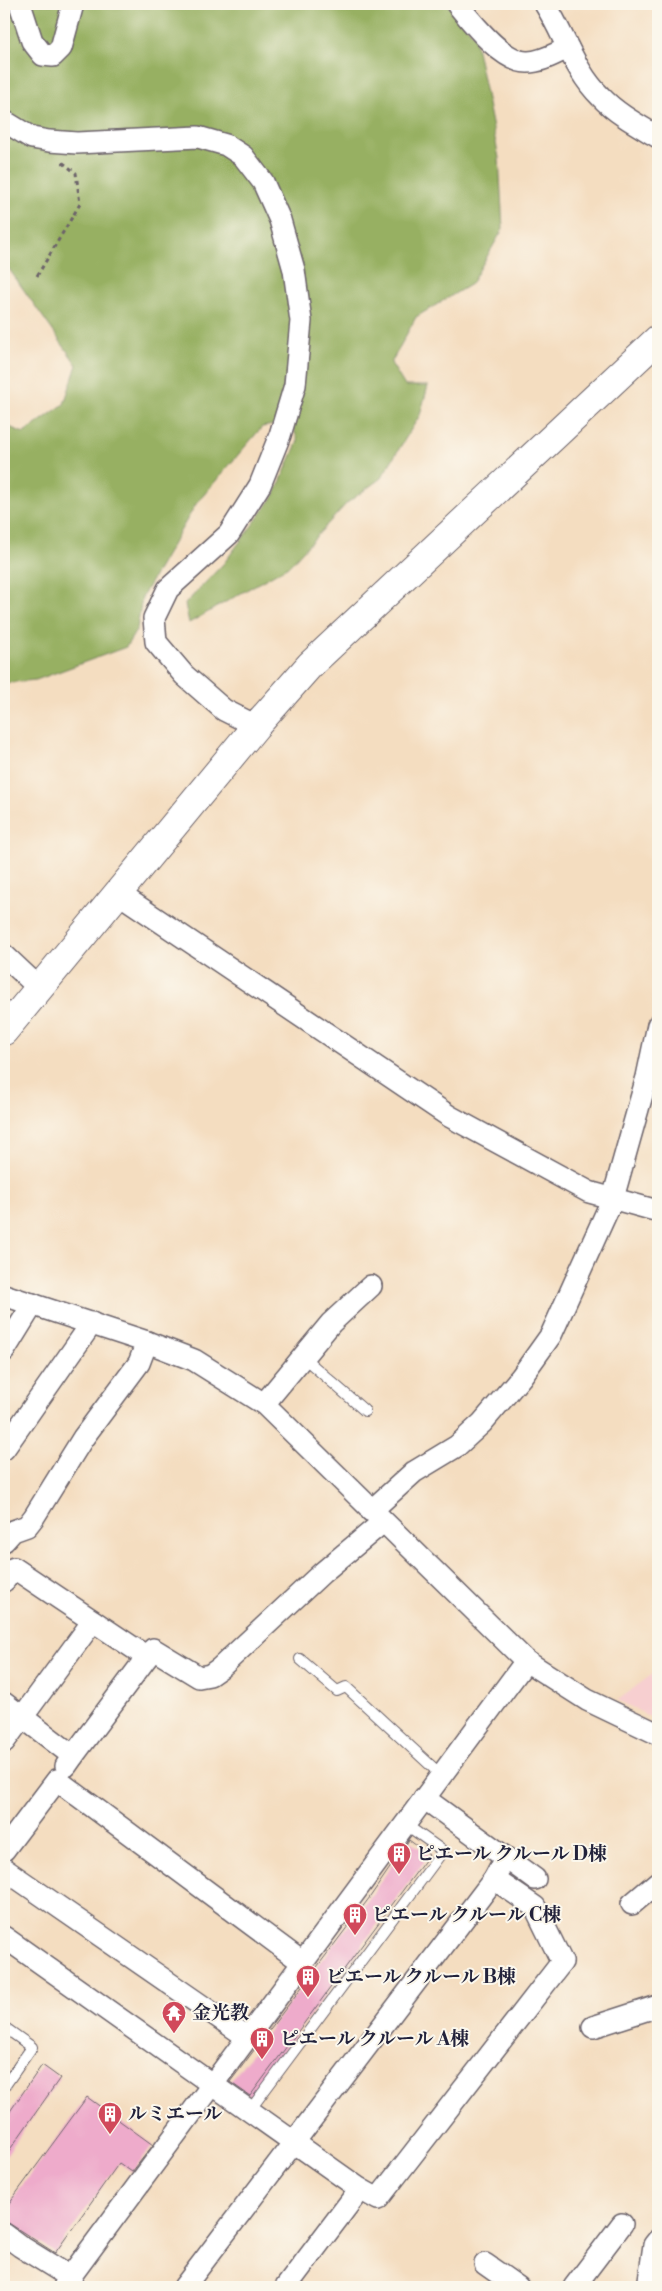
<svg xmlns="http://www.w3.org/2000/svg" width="662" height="2291" font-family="'Libre Bodoni','Noto Serif JP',serif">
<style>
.built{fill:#f7cfd0}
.forest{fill:#97b062;stroke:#5c694e}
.building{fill:#eeabcb}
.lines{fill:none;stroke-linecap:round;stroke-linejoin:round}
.lane-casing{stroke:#6c636a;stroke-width:12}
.street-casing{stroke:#6c636a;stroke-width:24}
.secondary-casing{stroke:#6c636a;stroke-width:30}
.path{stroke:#6c636a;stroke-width:3;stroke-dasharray:4 4;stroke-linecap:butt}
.lane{stroke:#fff;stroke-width:10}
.street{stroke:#fff;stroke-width:21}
.secondary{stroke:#fff;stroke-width:28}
.labels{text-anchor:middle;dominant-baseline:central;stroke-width:4;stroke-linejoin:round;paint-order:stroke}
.poi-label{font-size:19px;font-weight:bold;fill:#22223b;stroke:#fbf7ec;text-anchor:start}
</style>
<rect width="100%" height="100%" fill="#fbf7ec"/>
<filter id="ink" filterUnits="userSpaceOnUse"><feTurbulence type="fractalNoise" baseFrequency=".02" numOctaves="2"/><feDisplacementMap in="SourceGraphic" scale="10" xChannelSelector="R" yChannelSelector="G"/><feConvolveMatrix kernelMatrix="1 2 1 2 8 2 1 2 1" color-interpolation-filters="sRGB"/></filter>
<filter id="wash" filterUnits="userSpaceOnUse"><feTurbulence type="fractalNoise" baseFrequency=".0096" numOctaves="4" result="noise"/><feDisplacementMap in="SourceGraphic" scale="20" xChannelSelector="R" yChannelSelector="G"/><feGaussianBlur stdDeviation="1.12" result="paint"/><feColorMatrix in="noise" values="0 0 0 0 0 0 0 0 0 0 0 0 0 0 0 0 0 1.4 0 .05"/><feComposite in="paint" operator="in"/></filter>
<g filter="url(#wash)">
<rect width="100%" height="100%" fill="#f4ddc0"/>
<polygon class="built" points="658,1670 658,1721 618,1700"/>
<polygon class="forest" points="4,4 447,4 474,35 499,158 503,229 471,284 416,317 391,363 405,386 428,386 420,415 381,478 347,503 290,565 189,623 185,604 224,563 274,496 298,441 291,422 262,427 196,504 142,597 137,629 126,647 36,680 4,683 4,415 7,426 24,433 64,404 77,365 4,262"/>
<g id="blocks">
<g class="building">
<polygon points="409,1840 429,1855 250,2096 230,2082 370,1897"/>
<polygon points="42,2065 60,2078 4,2158 4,2120"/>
<polygon points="87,2097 153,2145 132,2172 119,2163 55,2253 4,2220 4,2210"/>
</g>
</g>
</g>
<g filter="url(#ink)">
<use href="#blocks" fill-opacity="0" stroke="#6c636a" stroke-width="1"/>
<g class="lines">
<defs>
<g id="lane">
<polyline points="302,1356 365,1411"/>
<polyline points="300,1659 337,1691 346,1687 441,1775"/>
<polyline points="4,2027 32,2047 4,2087"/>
<polyline points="250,2110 443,1851 405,1824"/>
</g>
<g id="street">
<polyline points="20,4 32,41 43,55 53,56 61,48 73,4"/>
<path d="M457,4C471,21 503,63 528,62C542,62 556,53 568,48"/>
<path d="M545,4C564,34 575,72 601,97C617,114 638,125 658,137"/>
<polyline points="4,121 32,138 49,141 77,143 198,137 226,145 243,156 263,182 280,220 294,270 301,321 295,385 280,435 260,485 229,534 168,589 154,618 156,642 184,675 224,710 256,726"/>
<polyline points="118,893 449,1116 589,1192 658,1211"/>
<polyline points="4,955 39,988"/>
<polyline points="4,1295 147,1342 194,1360 264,1404 526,1661 587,1700 658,1734"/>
<polyline points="4,1351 33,1304"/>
<polyline points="264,1404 331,1323 371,1286"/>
<polyline points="4,1449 92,1323"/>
<polyline points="371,1511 414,1472 457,1446 482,1423 521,1377 551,1335 613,1198 647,1077 658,1025"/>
<polyline points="4,1541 13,1531 27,1526 34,1517 83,1438 139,1363 147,1342"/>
<polyline points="4,1581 14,1568 147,1657"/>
<polyline points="4,1703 73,1756 66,1766"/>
<polyline points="4,1742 93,1621"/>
<polyline points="73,1756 153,1649 199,1677 210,1675 220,1668 322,1573 383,1522"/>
<polyline points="424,1798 535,1879"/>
<polyline points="4,1850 57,1780 302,1962"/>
<polyline points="4,1869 247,2037"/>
<polyline points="632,1904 658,1882"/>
<polyline points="4,1937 360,2189 286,2287"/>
<polyline points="593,2027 658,2006"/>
<polyline points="360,2189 378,2199 562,1962 535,1907 494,1879"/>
<polyline points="4,2234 20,2246 70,2277 73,2287"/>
<polyline points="485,2264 518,2287"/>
<polyline points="64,2287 70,2277 526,1661"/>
<polyline points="184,2287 494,1879 505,1858"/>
<polyline points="574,2287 622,2224"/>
<polyline points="648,2287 654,2245 658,2240"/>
</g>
<polyline id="secondary" points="4,1031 256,726 310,665 658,339"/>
</defs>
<use href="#lane" class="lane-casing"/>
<use href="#street" class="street-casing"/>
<use href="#secondary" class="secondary-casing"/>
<polyline class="path" points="37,276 80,204 76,173 62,162"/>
<use href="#lane" class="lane"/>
<use href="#street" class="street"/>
<use href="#secondary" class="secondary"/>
</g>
</g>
<defs>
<symbol id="building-pin" viewBox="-11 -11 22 30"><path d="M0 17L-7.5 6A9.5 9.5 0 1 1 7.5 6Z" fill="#d1495b" stroke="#fbf7ec"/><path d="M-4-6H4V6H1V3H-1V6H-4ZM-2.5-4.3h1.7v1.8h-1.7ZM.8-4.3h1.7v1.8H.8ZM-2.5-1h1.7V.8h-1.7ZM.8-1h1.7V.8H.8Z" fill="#fff"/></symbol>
<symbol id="temple-pin" viewBox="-11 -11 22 30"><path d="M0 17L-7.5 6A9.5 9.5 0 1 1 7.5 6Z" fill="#d1495b" stroke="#fbf7ec"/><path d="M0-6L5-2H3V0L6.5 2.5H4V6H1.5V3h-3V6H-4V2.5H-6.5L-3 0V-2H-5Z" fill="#fff"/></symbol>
</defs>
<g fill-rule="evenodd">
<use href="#building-pin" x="385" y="1840" width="28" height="38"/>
<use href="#building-pin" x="341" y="1901" width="28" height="38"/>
<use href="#building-pin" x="294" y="1963" width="28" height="38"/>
<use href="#temple-pin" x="160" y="1999" width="28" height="38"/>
<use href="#building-pin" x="248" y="2025" width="28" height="38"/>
<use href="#building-pin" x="96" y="2100" width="28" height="38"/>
</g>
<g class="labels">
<g class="poi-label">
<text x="416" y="1854">ピエール クルール D棟</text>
<text x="372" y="1915">ピエール クルール C棟</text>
<text x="326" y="1977">ピエール クルール B棟</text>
<text x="192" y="2013">金光教</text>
<text x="280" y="2039">ピエール クルール A棟</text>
<text x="128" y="2114">ルミエール</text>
</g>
</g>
<rect width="662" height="2291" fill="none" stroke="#fbf7ec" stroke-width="20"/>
</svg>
